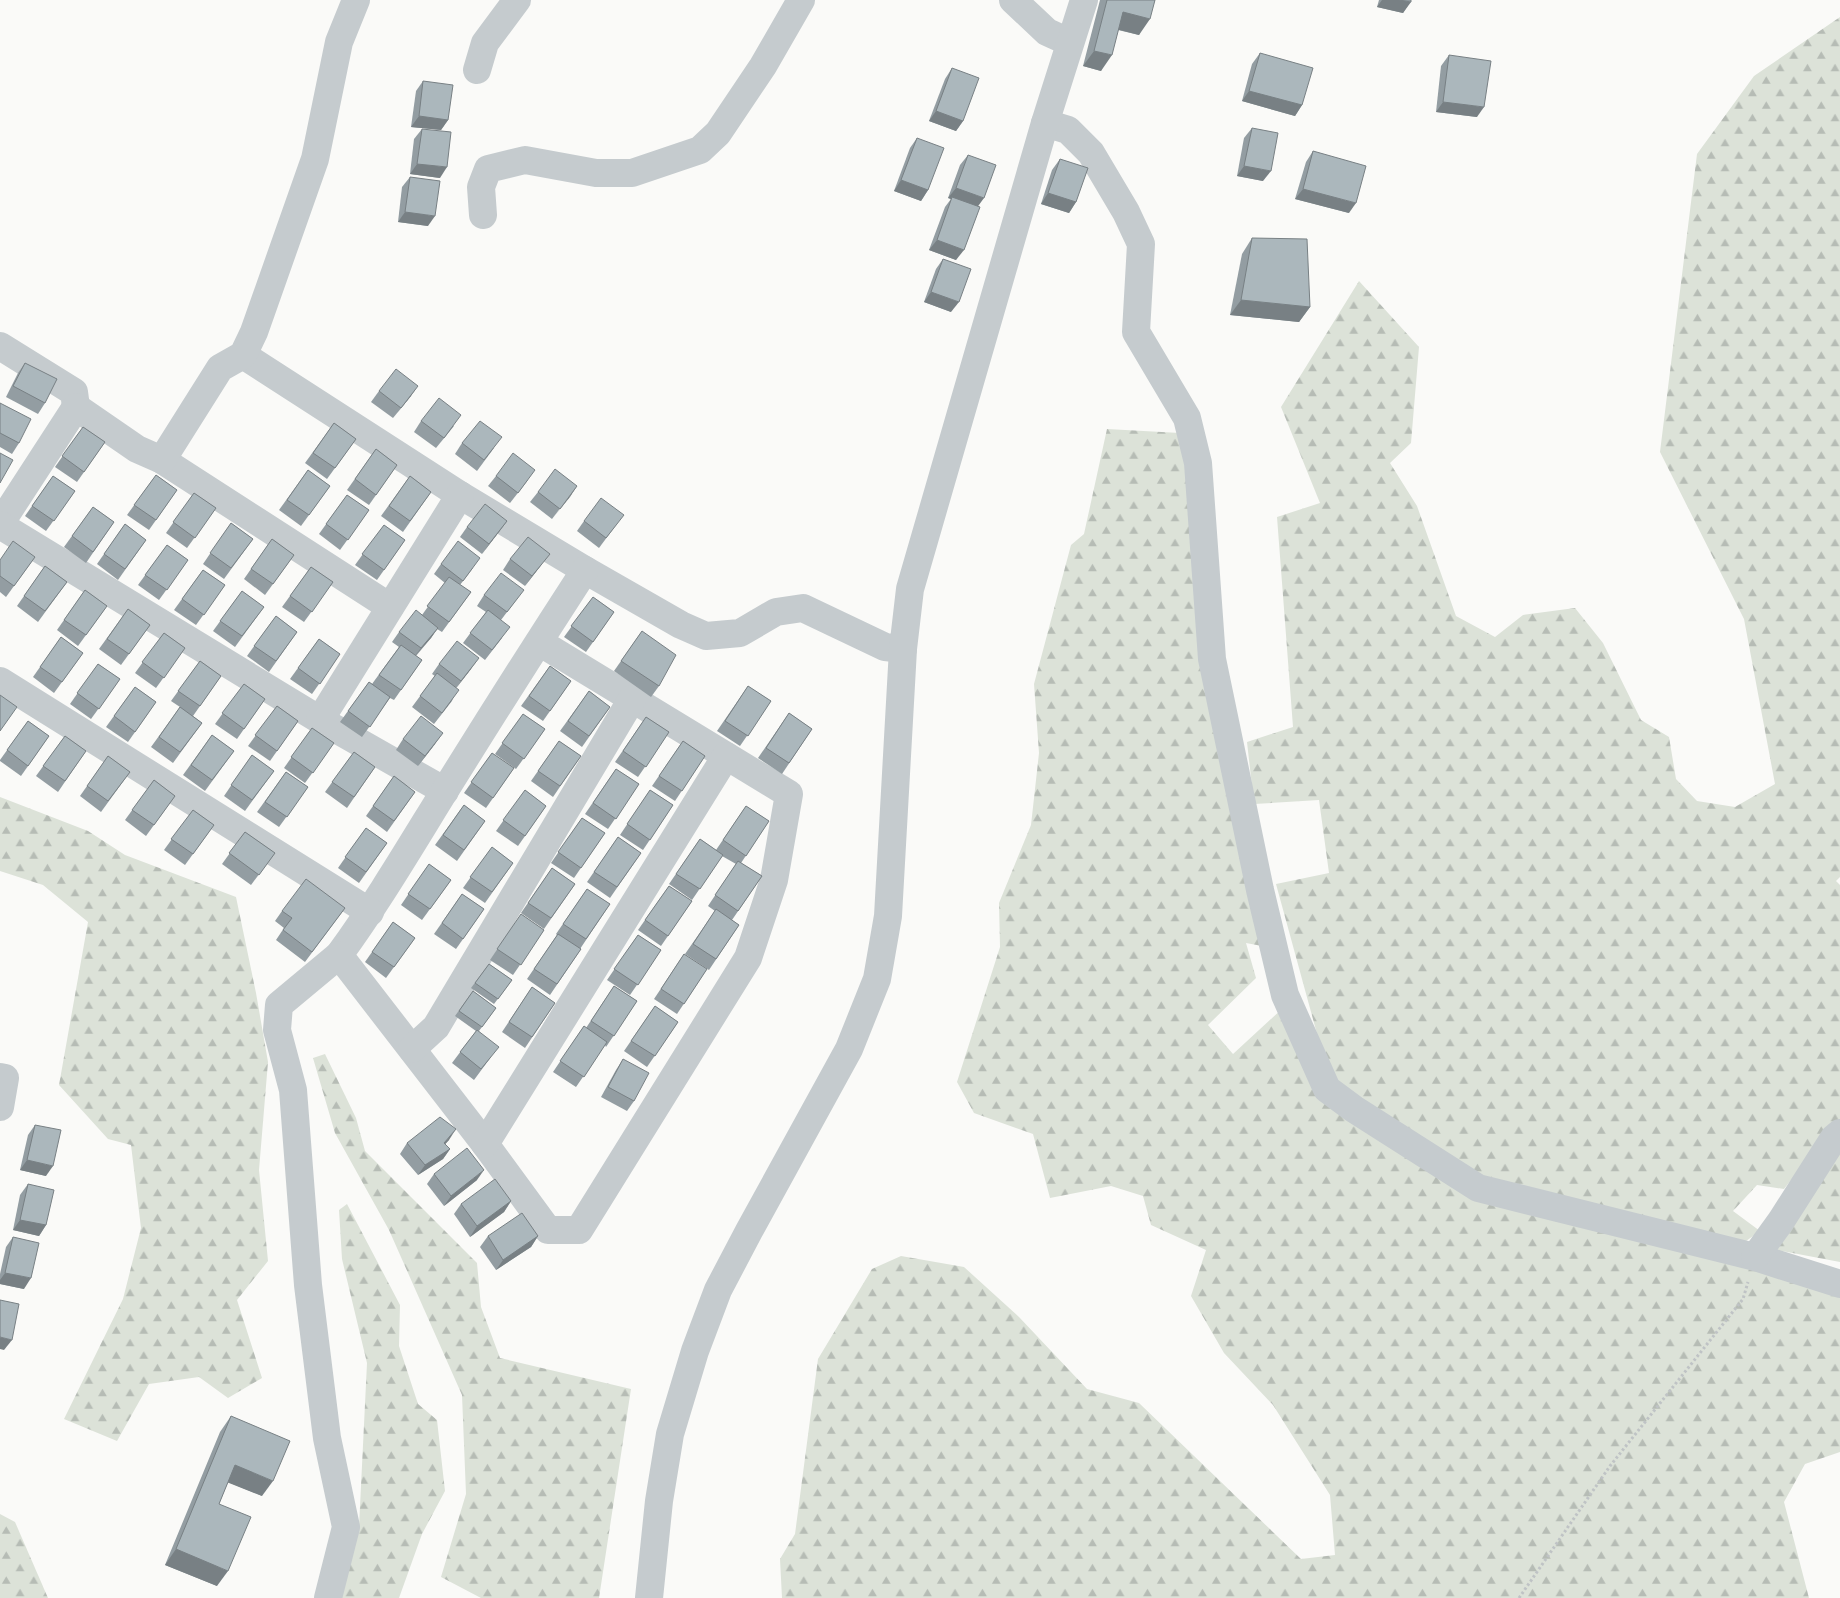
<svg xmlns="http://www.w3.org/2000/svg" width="1840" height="1598" font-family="Cabin,sans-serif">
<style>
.forest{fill:url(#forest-firs)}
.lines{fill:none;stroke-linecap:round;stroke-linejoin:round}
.path{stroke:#bfc3c5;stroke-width:3;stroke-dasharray:2.5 2.5;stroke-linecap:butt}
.minor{stroke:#c5cbce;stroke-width:28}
.wall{fill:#939da2}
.shaded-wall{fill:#788084}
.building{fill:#abb7bc;stroke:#788084}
</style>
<defs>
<pattern id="forest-firs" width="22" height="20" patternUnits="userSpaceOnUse" patternTransform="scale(1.25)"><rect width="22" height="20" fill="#dce2d8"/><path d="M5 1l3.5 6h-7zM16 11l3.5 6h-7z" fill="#b6bcb5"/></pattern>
</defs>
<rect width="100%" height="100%" fill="#fafaf8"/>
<g class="forest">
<polygon points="1840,17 1840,877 1836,881 1840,885 1840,1123 1826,1135 1784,1189 1757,1185 1733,1211 1760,1231 1735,1249 1480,1180 1331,1085 1276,884 1329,873 1319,800 1254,804 1247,742 1293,727 1277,517 1320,503 1281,407 1359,281 1419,347 1411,443 1390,463 1417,506 1456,616 1495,637 1523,615 1575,608 1603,643 1641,720 1669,737 1676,779 1697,801 1735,807 1775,784 1744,619 1660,452 1697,154 1754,76"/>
<polygon points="1107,429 1180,433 1262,946 1246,943 1256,978 1208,1025 1233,1054 1283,1008 1318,1094 1474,1197 1840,1293 1840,1452 1805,1464 1784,1502 1809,1598 782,1598 780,1559 795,1534 818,1359 872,1269 901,1256 964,1267 1019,1317 1087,1389 1139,1403 1301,1559 1335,1555 1330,1495 1273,1405 1224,1353 1191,1296 1206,1250 1151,1225 1143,1196 1111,1186 1050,1198 1033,1134 974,1113 957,1082 1000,947 999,903 1031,825 1039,753 1034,684 1071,545 1084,534"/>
<polygon points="0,797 88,831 125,855 236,897 256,993 268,1062 259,1170 268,1261 237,1300 262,1378 228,1398 199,1377 149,1384 117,1441 64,1419 123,1299 141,1228 131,1145 108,1139 59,1085 88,922 43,885 0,871"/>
<polygon points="325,1054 356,1118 365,1151 477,1263 481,1307 500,1358 631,1389 599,1598 481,1598 441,1577 466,1494 462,1395 389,1230 335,1133 313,1058"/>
<polygon points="1840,1149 1840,1262 1772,1249"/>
<polygon points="347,1204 400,1305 399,1346 418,1404 437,1420 445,1491 422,1534 399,1598 341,1598 359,1527 367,1363 342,1259 339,1210"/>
<polygon points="0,1514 15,1522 48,1598 0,1598"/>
</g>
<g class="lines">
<polyline class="path" points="1519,1598 1610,1466 1743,1299 1748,1282"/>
<g class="minor">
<polyline points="1013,0 1047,32 1069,42"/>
<polyline points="477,70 485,43 517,0"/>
<polyline points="1045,123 1068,130 1091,153 1126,212 1141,244 1136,332 1187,418 1198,463 1212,659 1260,890 1285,995 1327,1089 1354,1109 1478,1188 1755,1257 1840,1284"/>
<polyline points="483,215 481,187 488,169 525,160 596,173 632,173 700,150 718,133 763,66 801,0"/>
<polyline points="0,346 74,392 76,407"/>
<polyline points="243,355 460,495 585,570 681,625 706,636 740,633 776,612 803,608 885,647 903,649"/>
<polyline points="162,460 390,607"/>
<polyline points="0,524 76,407 137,449 162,460 220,368 243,355 254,332 315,159 339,42 356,0"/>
<polyline points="0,525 320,720 445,791"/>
<path d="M539,642L789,794L774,880L748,958L579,1230H548L485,1144L339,955C377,903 410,847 444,792C490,718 537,644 585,570"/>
<polyline points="0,681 370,912"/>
<polyline points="320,720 460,495"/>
<polyline points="412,1049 436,1027 632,699"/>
<polyline points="0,1077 5,1078 0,1107"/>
<polyline points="485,1144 726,756"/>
<polyline points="1755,1257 1781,1221 1834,1138 1840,1133"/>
<polyline points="328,1598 346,1527 327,1438 308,1285 293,1090 277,1030 279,1005 339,955"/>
<polyline points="649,1598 659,1501 670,1434 695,1351 718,1290 749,1231 849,1049 877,979 888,916 903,649 910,589 1045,123 1084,0"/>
</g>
</g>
<g class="wall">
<polygon points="1100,0 1155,0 1139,35 1118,30 1101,71 1083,66"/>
<polygon points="1379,0 1411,0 1403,13 1377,7"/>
<polygon points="1260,53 1302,105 1295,116 1242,101 1252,64"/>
<polygon points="1449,55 1477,117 1436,112 1441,66"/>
<polygon points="952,68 963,121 956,131 929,121 945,79"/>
<polygon points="423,81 448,120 441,130 411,127 416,91"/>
<polygon points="1252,128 1263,181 1237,176 1244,138"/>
<polygon points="422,129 440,178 410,174 414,139"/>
<polygon points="917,138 928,190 921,201 894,191 910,148"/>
<polygon points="1313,151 1349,213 1295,199 1306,162"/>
<polygon points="968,155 978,206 956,260 929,250 945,207 951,199 948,198 960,165"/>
<polygon points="1060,159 1076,202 1069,213 1041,204 1052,170"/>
<polygon points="410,177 428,226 398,222 402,187"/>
<polygon points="1252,238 1310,307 1299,322 1230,315 1242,254"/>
<polygon points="943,259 951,312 924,302 936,269"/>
<polygon points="25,363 45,403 38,414 6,397 18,373"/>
<polygon points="379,391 411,396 393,418 371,402"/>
<polygon points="0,403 19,443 12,454 0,447"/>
<polygon points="421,421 454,426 436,448 414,432"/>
<polygon points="334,423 356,439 327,479 305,463"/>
<polygon points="83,427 105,442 77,482 55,467"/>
<polygon points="462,443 494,448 477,471 455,454"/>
<polygon points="376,449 397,465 369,505 347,490"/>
<polygon points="308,470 330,486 301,526 279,510"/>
<polygon points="156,475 177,490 149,530 127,515"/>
<polygon points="53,476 75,491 46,531 25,516"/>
<polygon points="410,476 431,492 403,532 381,516"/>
<polygon points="496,476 528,480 510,503 488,486"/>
<polygon points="577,486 552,519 530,502 538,492"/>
<polygon points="194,493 216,508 187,548 166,533"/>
<polygon points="347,495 369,510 340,550 319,534"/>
<polygon points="93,507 114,522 86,563 64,547"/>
<polygon points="507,521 482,554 460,537 467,527"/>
<polygon points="584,521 616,525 599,548 577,531"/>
<polygon points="231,523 253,539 224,579 203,564"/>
<polygon points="125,524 146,540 118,580 97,564"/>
<polygon points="384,525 405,540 377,580 355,565"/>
<polygon points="272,539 294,555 265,595 244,579"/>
<polygon points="167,545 188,560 159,600 138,585"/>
<polygon points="35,557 6,597 0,592 0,560"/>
<polygon points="510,559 542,564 525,586 503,570"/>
<polygon points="441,564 473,568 460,585 471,592 442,632 437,629 431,638 416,656 422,660 394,700 390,698 362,737 340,722 369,682 372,684 399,647 392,642 399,632 422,615 445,583 434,574"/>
<polygon points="45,566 67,582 38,622 17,606"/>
<polygon points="311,567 333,582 304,622 282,607"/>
<polygon points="203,570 225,585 196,625 174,610"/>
<polygon points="85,590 107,606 78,646 57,630"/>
<polygon points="242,591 264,607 235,647 213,631"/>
<polygon points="484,595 516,600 501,620 502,638 485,660 463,643 486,612 477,606"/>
<polygon points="593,597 614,612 586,652 564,637"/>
<polygon points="128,609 150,625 121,665 99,649"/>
<polygon points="276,616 297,632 269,672 247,656"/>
<polygon points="642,631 659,686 651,697 614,671"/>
<polygon points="164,633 185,648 156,688 135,673"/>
<polygon points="61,637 83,653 54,693 33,677"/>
<polygon points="319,639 340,654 312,694 290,679"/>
<polygon points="200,661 221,676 193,716 202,723 173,763 151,747 180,707 171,701"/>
<polygon points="98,664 120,679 91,719 70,704"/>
<polygon points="439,664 471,669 456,688 452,701 434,724 412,707 435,676 432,674"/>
<polygon points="550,666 571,681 543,721 521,706"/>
<polygon points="244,684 265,699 237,739 215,724"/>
<polygon points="748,686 771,701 740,746 717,731"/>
<polygon points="135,687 156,702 128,742 106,727"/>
<polygon points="589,691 610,707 582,747 560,731"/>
<polygon points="277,706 298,721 270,761 248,746"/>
<polygon points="789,713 812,729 782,774 758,758"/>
<polygon points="523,714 545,729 516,769 495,754"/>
<polygon points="646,717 669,732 638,777 615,762"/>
<polygon points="28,721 49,736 21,776 0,761 0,760"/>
<polygon points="312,728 334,743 305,783 284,768"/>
<polygon points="212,735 234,751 205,791 183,775"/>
<polygon points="65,736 86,751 58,792 36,776"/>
<polygon points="403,739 435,744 418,766 396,750"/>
<polygon points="559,741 581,756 553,797 531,781"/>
<polygon points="683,741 705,756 675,801 652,786"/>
<polygon points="354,752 375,767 347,808 325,792"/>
<polygon points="492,753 514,768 486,808 464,793"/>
<polygon points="252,755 274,771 245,811 224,796"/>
<polygon points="108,756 130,772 101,812 80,796"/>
<polygon points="616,769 639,784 608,829 585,814"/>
<polygon points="286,772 308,787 279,827 257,812"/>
<polygon points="394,776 415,792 387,832 366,816"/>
<polygon points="154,780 175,796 146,836 125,820"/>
<polygon points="525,790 546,806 518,846 496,831"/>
<polygon points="650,790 673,805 643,850 620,835"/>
<polygon points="464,805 485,821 457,861 435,845"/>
<polygon points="746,806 769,821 741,863 762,876 732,920 739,925 709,970 685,954 715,911 708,906 736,864 722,856 692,900 669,884 700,839 716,850"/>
<polygon points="193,810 214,825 185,865 164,850"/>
<polygon points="582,818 605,833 574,878 551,863"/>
<polygon points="366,828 387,843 359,883 338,868"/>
<polygon points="245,832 275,853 251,885 222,864"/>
<polygon points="618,837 641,853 610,898 587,882"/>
<polygon points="492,847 513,863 485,903 463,888"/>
<polygon points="429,864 451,880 422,920 401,905"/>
<polygon points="552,868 575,884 544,929 521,913"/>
<polygon points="669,886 692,901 661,946 638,930"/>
<polygon points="587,889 610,904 580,949 581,949 550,995 527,979 557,935 556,934"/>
<polygon points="462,894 484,909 456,949 434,934"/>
<polygon points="345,908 305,962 276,940 284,928 275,921 282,911"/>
<polygon points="521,914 544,930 513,975 490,960"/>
<polygon points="393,922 415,938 386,978 365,962"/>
<polygon points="638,935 661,950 630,995 607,980"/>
<polygon points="684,954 707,969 677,1014 654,999"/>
<polygon points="489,964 512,980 494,1004 471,988"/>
<polygon points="614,986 637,1001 606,1047 605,1045 576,1087 553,1072 584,1026 586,1028"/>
<polygon points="532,987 555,1003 525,1048 502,1032"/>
<polygon points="473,991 496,1008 479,1031 491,1057 474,1080 452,1063 476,1031 455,1016"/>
<polygon points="655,1006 678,1022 647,1067 624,1051"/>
<polygon points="623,1059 634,1101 627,1111 601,1097 616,1070"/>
<polygon points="35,1125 46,1176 20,1170 28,1135"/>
<polygon points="449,1140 445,1144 450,1149 443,1159 418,1175 400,1154 407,1143"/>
<polygon points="434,1174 477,1180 444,1206 427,1184"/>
<polygon points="28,1184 46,1225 39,1236 13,1230 20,1195"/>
<polygon points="511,1201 504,1212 470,1237 454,1214 461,1204"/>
<polygon points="488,1236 538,1236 531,1247 496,1270 480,1247"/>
<polygon points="13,1237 24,1289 0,1284 0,1274 6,1247"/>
<polygon points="231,1416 262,1496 228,1482 219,1504 217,1586 165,1565 220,1432"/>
</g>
<g class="shaded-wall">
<polygon points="1382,0 1399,0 1411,2 1403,13 1377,7"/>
<polygon points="1123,12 1150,19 1139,35 1112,28"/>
<polygon points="1094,51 1112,55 1101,71 1083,66"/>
<polygon points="1249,91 1302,105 1295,116 1242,101"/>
<polygon points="1443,102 1484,107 1477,117 1436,112"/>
<polygon points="936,111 963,121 956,131 929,121"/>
<polygon points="419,116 448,120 441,130 411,127"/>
<polygon points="417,164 447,167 440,178 410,174"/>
<polygon points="1244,166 1271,171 1263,181 1237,176"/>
<polygon points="901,180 928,190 921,201 894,191"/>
<polygon points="956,188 984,198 976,209 952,197 951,199 948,198"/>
<polygon points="1303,189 1356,203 1349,213 1295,199"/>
<polygon points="1048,193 1076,202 1069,213 1041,204"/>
<polygon points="405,212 435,216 428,226 398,222"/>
<polygon points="937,240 964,250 956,260 929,250"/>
<polygon points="931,292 959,302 951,312 924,302"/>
<polygon points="1241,300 1310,307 1299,322 1230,315"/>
<polygon points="418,386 411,396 393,418 401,408"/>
<polygon points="577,486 570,497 552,519 560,509"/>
<polygon points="507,521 499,532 482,554 489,544"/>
<polygon points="550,554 542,564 525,586 532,576"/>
<polygon points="438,628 431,638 413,658 421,648"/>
<polygon points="479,658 471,669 454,691 461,681"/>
<polygon points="443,733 435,744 418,766 425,756"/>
<polygon points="456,1129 449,1140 437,1153 444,1143"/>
<polygon points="450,1149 443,1159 418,1175 425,1165"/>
<polygon points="27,1160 53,1166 46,1176 20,1170"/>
<polygon points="484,1170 477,1180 444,1206 451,1196"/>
<polygon points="511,1201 504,1212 470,1237 477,1226"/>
<polygon points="20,1220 46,1225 39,1236 13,1230"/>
<polygon points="538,1236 531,1247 496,1270 503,1260"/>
<polygon points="5,1273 31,1278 24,1289 0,1284 0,1280"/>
<polygon points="0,1337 12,1340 4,1350 0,1349"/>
<polygon points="235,1465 273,1481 262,1496 224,1481"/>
<polygon points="176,1549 228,1571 217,1586 165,1565"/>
</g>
<g class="building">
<polygon points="1107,0 1155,0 1150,19 1123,12 1112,55 1094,51"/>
<polygon points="1399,0 1411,0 1411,2"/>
<polygon points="1260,53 1313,68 1302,105 1249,91"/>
<polygon points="1449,55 1491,61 1484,107 1443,102"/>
<polygon points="952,68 979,78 963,121 936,111"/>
<polygon points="423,81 453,85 448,120 419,116"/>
<polygon points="1252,128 1278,133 1271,171 1244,166"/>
<polygon points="422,129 451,132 447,167 417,164"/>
<polygon points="917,138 944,148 928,190 901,180"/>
<polygon points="1313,151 1366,166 1356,203 1303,189"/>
<polygon points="968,155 996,165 984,198 956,188"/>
<polygon points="1060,159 1088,168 1076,202 1048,193"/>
<polygon points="410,177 440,181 435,216 405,212"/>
<polygon points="952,197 980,207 964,250 937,240"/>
<polygon points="1252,238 1307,239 1310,307 1241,300"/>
<polygon points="943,259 971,269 959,302 931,292"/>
<polygon points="25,363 57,379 45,403 13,386"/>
<polygon points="396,369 418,386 401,408 379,391"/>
<polygon points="439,398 461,415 444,438 421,421"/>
<polygon points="0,403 31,419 19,443 0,433"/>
<polygon points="480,421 502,437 484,460 462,443"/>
<polygon points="334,423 356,439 335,468 313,453"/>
<polygon points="83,427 105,442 84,472 62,456"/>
<polygon points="376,449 397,465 376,495 355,479"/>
<polygon points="0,453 13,460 0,483"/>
<polygon points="513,453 535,470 518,493 496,476"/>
<polygon points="555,469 577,486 560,509 538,492"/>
<polygon points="308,470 330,486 309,515 287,500"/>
<polygon points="156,475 177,490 156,520 134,505"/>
<polygon points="53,476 75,491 54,521 32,506"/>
<polygon points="410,476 431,492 410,521 389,506"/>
<polygon points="194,493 216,508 195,538 173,522"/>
<polygon points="347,495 369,510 348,540 326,524"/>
<polygon points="601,498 624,515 606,538 584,521"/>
<polygon points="485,504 507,521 489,544 467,527"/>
<polygon points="93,507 114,522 93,552 72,536"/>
<polygon points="231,523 253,539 231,568 210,553"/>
<polygon points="125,524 146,540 125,569 104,554"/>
<polygon points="384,525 405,540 384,570 362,554"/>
<polygon points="528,537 550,554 532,576 510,559"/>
<polygon points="272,539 294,555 273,584 251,569"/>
<polygon points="13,541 35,557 14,586 0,576 0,560"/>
<polygon points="458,541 480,558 463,581 441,564"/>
<polygon points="167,545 188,560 167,590 145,575"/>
<polygon points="45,566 67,582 45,611 24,596"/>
<polygon points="311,567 333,582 312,612 290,596"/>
<polygon points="203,570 225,585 204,615 182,599"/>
<polygon points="501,573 524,590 507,612 484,595"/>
<polygon points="449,577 471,592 449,622 427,606"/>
<polygon points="85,590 107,606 86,635 64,620"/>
<polygon points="242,591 264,607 242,636 220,621"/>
<polygon points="593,597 614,612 593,642 571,626"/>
<polygon points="128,609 150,625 129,654 107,639"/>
<polygon points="416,610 438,628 421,648 399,632"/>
<polygon points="488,610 510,627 492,650 470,633"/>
<polygon points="276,616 297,632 276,661 254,646"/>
<polygon points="642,631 676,655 659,686 621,661"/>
<polygon points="164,633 185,648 164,678 142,662"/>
<polygon points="61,637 83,653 62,682 40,667"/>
<polygon points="319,639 340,654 320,684 298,668"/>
<polygon points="457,641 479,658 461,681 439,664"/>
<polygon points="401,645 422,660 401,690 379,675"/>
<polygon points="200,661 221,676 200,706 178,691"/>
<polygon points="98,664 120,679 99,709 77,693"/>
<polygon points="550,666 571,681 550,711 529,696"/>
<polygon points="437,673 459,690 442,713 420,696"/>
<polygon points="369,682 390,697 370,727 348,711"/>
<polygon points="244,684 265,699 244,729 222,713"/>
<polygon points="748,686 771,701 748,736 725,721"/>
<polygon points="135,687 156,702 135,732 114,716"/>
<polygon points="589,691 610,707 589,736 568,721"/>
<polygon points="0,695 17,707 0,731"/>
<polygon points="277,706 298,721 277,751 255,735"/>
<polygon points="180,707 202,723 180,752 159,737"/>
<polygon points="789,713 812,729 789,763 766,748"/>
<polygon points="523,714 545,729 524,759 502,743"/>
<polygon points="421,716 443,733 425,756 403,739"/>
<polygon points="646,717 669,732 646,767 623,751"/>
<polygon points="28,721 49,736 28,766 7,750"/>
<polygon points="312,728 334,743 313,773 291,757"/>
<polygon points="212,735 234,751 212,780 191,765"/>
<polygon points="65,736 86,751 65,781 43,766"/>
<polygon points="559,741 581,756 560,786 538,771"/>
<polygon points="683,741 705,756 682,791 659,776"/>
<polygon points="354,752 375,767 354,797 332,782"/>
<polygon points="492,753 514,768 493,798 471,782"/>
<polygon points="252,755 274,771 252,800 231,785"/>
<polygon points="108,756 130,772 108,801 87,786"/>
<polygon points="616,769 639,784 616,819 593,803"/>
<polygon points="286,772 308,787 287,817 265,802"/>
<polygon points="394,776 415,792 394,821 373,806"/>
<polygon points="154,780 175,796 154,825 132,810"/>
<polygon points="525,790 546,806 525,836 503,820"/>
<polygon points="650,790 673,805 650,840 627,824"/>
<polygon points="464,805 485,821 464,850 443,835"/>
<polygon points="746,806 769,821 746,856 723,840"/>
<polygon points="193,810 214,825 193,854 171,839"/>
<polygon points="582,818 605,833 581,868 558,852"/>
<polygon points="366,828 387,843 366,872 345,857"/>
<polygon points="245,832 275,853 259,875 229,853"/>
<polygon points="618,837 641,853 617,887 594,872"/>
<polygon points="700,839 723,855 700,889 676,874"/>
<polygon points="492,847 513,863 492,892 470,877"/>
<polygon points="738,861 762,876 738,911 715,895"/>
<polygon points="429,864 451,880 430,909 408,894"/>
<polygon points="552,868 575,884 551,918 528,903"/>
<polygon points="306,879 345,908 312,952 283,930 292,918 282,911"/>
<polygon points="669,886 692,901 668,936 645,920"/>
<polygon points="587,889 610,904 586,939 563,924"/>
<polygon points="462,894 484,909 463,939 442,923"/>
<polygon points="716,909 739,925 716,959 693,944"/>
<polygon points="521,914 544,930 521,965 497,949"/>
<polygon points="393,922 415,938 394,967 372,952"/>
<polygon points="558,934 581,949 557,984 534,969"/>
<polygon points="638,935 661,950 638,985 614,969"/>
<polygon points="684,954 707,969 684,1004 661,989"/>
<polygon points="489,964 512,980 498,999 475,983"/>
<polygon points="614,986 637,1001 614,1036 591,1021"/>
<polygon points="532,987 555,1003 532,1037 509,1022"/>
<polygon points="473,991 496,1008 482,1027 459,1011"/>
<polygon points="655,1006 678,1022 655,1056 631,1041"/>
<polygon points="584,1026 607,1042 584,1077 560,1061"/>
<polygon points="477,1030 499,1047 481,1069 460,1052"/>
<polygon points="623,1059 649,1073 634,1101 608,1087"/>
<polygon points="440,1117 456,1129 444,1143 450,1149 425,1165 407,1143"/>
<polygon points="35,1125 61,1130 53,1166 27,1160"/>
<polygon points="467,1148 484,1170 451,1196 434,1174"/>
<polygon points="495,1179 511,1201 477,1226 461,1204"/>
<polygon points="28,1184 54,1190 46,1225 20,1220"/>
<polygon points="522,1213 538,1236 503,1260 488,1236"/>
<polygon points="13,1237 39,1243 31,1278 5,1273"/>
<polygon points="0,1300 19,1304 12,1340 0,1337"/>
<polygon points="231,1416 290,1441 273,1481 235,1465 219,1504 251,1517 228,1571 176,1549"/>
</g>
</svg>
